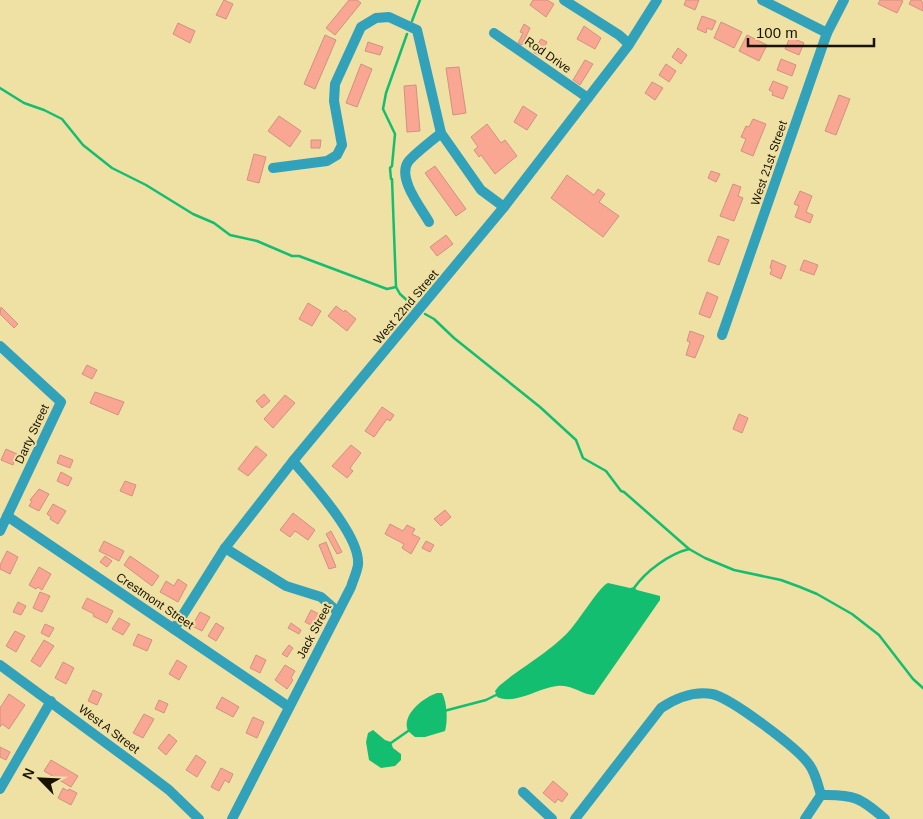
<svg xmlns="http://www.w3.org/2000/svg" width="923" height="819" font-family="Arial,sans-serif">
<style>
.water{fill:#14be70}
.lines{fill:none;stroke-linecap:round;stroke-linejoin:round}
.stream{stroke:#14be70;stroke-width:2.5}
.building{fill:#f9a792;stroke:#d09282}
.minor{stroke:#31a2ba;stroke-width:10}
.labels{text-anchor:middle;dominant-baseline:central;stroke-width:4;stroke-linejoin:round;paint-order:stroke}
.street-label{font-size:12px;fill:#181200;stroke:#efe0a4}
</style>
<rect width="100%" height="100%" fill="#efe0a4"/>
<g class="water">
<path d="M608,583L630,588L634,587L637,590L660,596V600L594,695C581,695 573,684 557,686C538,688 516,705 497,697L495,691L499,686C521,667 557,648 574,625C581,617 601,585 608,583Z"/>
<path d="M437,693H442C447,702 448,721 445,731L425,737H415C412,734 408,732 407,728C404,712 425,697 437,693Z"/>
<polygon points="373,730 385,740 391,742 393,748 401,754 401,760 395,766 381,768 369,760 366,742 368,733"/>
</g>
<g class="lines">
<g class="stream">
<polyline points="412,21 420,0"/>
<polyline points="407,34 386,93 383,109 395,134 392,166 390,168 391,179 392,179 396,287 400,294 410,303"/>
<polyline points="0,88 24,103 44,110 62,119 83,145 112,168 146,185 193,214 214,223 230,235 257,241 292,256 299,256 387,289 396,287"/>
<polyline points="425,314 434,319 454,338 540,407 576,440 583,458 606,471 621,491 624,492 689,549 705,558 734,570 781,580 800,587 817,594 852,614 879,635 913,679 923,688"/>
<path d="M634,588C646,571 669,554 689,549"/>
<polyline points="444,711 486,700 498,694"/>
<polyline points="388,745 411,729"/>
</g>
</g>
<g class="building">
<polygon points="224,0 233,4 226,19 216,15"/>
<polygon points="349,0 357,0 361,3 335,35 326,28"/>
<polygon points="533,0 547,0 554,4 546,17 530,5"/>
<polygon points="686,0 699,0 695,10 684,5"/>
<polygon points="880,0 901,0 903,1 897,13 878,4"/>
<polygon points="911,0 921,0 923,3 923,11 909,4"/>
<polygon points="702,16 716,21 712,30 707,28 706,33 697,29"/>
<polygon points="721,22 742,32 734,48 714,38"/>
<polygon points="178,23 195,31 190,43 173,34"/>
<polygon points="524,24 530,28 522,45 518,43 523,33 520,32"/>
<polygon points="584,26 601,38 595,49 577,39"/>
<polygon points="325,35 336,40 315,89 304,84"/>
<polygon points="747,35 767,45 759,61 739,51"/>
<polygon points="790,37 804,43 799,55 785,49"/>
<polygon points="541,39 547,42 540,56 533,52"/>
<polygon points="368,42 383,47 380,55 365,51"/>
<polygon points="678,48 687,55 681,64 672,57"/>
<polygon points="781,59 796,65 792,76 777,70"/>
<polygon points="585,60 593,64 580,85 573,80"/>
<polygon points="361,64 372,69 357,107 346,103"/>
<polygon points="666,64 676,71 669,82 659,75"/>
<polygon points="459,67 466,113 453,115 446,68"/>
<polygon points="773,81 788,87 783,99 772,95 773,92 769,90"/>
<polygon points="652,82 663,88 655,100 645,93"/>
<polygon points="416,85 420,131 407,132 404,86"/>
<polygon points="839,95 850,99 836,135 825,131"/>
<polygon points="523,106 537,115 527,130 514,122"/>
<polygon points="279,116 301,131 290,147 268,131"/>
<polygon points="753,119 766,124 753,156 741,151 746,139 741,137 746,126 749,127"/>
<polygon points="487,124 501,143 505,140 517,156 495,174 481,155 479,157 474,150 478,147 471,137"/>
<polygon points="311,140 321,140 320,148 311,148"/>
<polygon points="254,154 266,157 259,183 247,180"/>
<polygon points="435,166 466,209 456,216 425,173"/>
<polygon points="711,171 720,174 716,182 708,178"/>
<polygon points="567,175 594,195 598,189 605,194 599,202 619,216 603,237 551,198"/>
<polygon points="733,184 741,187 738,196 743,198 734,221 720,216"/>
<polygon points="800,191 812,196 806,212 813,215 810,223 795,217 799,206 794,204"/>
<polygon points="446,235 453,244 437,256 430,247"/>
<polygon points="718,236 729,240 719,265 708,261"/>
<polygon points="772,260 786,266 781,279 770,274 772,269 770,268"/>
<polygon points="804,260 818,265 814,275 800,270"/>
<polygon points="707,292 718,297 710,318 699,314"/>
<polygon points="308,303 321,311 312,326 299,319"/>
<polygon points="336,306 344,312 345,310 356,319 347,331 328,316"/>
<polygon points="1,307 18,324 14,328 0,314"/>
<polygon points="690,331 704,336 695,358 686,355 690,342 687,341"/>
<polygon points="87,365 97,370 92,379 82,374"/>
<polygon points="95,392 124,402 118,415 90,403"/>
<polygon points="264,394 270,401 262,408 256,401"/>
<polygon points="285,395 295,403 273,428 264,419"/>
<polygon points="382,407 394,415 390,421 387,419 374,437 365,431"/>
<polygon points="739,414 748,418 742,433 733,429"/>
<polygon points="351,445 361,453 350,468 353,471 347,478 332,466"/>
<polygon points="256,446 267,455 248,476 238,469"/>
<polygon points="6,449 17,454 13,465 1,460"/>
<polygon points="60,455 73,460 70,468 57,463"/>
<polygon points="61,472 72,478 68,486 57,481"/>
<polygon points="125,481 136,485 132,496 120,491"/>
<polygon points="39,489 49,494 39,511 29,506 32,501 30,500"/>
<polygon points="53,504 66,511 58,524 50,519 51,517 47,514"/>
<polygon points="445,510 451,517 441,526 434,519"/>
<polygon points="293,513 315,530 308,540 295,531 290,537 280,530"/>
<polygon points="390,524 403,531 407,525 415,529 412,534 420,538 411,554 402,548 404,544 385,534"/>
<polygon points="331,531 342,552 337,554 326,534"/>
<polygon points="104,541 124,551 119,561 99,551"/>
<polygon points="426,541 434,545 430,552 422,548"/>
<polygon points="326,542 336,567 329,569 319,545"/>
<polygon points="7,551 18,557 10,574 0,569 0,565"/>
<polygon points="105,556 112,561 107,567 100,562"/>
<polygon points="130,556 159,576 152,586 124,565"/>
<polygon points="39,567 51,574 42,590 38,587 36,589 29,585"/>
<polygon points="178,579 187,585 178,602 160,592 166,581 174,586"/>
<polygon points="40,592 50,596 42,612 33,608"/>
<polygon points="87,598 113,611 107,623 93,616 94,614 82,608"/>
<polygon points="18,602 26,606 21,615 13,612"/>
<polygon points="311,610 321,615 315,627 305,622"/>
<polygon points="200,612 210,617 202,631 192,626"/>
<polygon points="119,618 130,624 123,635 112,629"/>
<polygon points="216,623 224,628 216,641 208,636"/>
<polygon points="291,623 301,630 299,634 288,628"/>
<polygon points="45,624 54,628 49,637 41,633"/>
<polygon points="15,631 25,636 16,652 6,646"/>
<polygon points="138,634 152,640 147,651 133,645"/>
<polygon points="44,640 54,646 40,667 31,661"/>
<polygon points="289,645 293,648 287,657 282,654"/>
<polygon points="256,655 266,660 260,673 250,668"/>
<polygon points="177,660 187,666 179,680 169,674"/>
<polygon points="63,662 74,668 66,684 55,678"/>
<polygon points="285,665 295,671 291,678 293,680 287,689 275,680"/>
<polygon points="93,690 102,694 97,705 88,701"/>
<polygon points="9,694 25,705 9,729 2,724 0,727 0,708"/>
<polygon points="222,697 239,707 233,717 216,708"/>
<polygon points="159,700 168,704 164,713 155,709"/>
<polygon points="144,714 154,719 143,738 133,733"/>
<polygon points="253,717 264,722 257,738 246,733"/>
<polygon points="169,734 177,741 166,755 158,748"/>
<polygon points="0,747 10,752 6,760 0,757"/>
<polygon points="196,755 206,762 197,777 186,770"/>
<polygon points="51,760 78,776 71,787 44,771"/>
<polygon points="221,768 233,774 229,783 225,780 219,791 211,787"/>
<polygon points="553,781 568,794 562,802 558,799 555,803 543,793"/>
<polygon points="63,788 68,791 69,789 77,793 71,805 58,798"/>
</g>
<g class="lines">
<g class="minor">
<polyline points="564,0 619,35 629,44"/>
<polyline points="762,0 827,33"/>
<polyline points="494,33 588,98"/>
<polyline points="273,168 327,161 337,155 342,145 334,101 335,84 361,27 376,18 389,17 417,30 441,133 481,190 504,207"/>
<path d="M429,222C421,208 397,178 408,162C414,154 433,140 441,133"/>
<polyline points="722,335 827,33 844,0"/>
<polyline points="0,346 61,402 0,531"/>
<polyline points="7,516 289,707"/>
<polyline points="225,548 286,586 321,597 338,612"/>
<polyline points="174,629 225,548 293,461 504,207 628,46 657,0"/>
<polyline points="0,665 144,771 169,790 199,819"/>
<polyline points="0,789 51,701"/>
<polyline points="523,792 552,819"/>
<path d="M821,795C854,794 861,798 885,819"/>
<path d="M232,819L351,587C353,580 357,572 358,565C361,536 311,483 293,461"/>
<path d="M575,819L661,708C676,698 693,691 712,694C731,698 796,747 808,763C815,771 818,785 821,795L805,819"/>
</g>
</g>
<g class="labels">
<g class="street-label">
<text transform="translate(548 55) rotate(35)">Rod Drive</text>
<text transform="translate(769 163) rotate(-71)">West 21st Street</text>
<text transform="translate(406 307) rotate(-50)">West 22nd Street</text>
<text transform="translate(32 434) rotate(-65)">Darty Street</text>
<text transform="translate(155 601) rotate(34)">Crestmont Street</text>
<text transform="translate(314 631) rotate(-62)">Jack Street</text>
<text transform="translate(109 729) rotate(37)">West A Street</text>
</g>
</g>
<g transform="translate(40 779) rotate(294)" stroke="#efe0a4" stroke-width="4" paint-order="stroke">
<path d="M0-4L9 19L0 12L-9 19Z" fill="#181200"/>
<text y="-8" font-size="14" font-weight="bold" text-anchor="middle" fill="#181200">N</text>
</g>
<path d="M748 38v8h126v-8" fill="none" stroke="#181200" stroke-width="2.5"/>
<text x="756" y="38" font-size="15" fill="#181200" stroke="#efe0a4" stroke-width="4" paint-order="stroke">100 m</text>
</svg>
